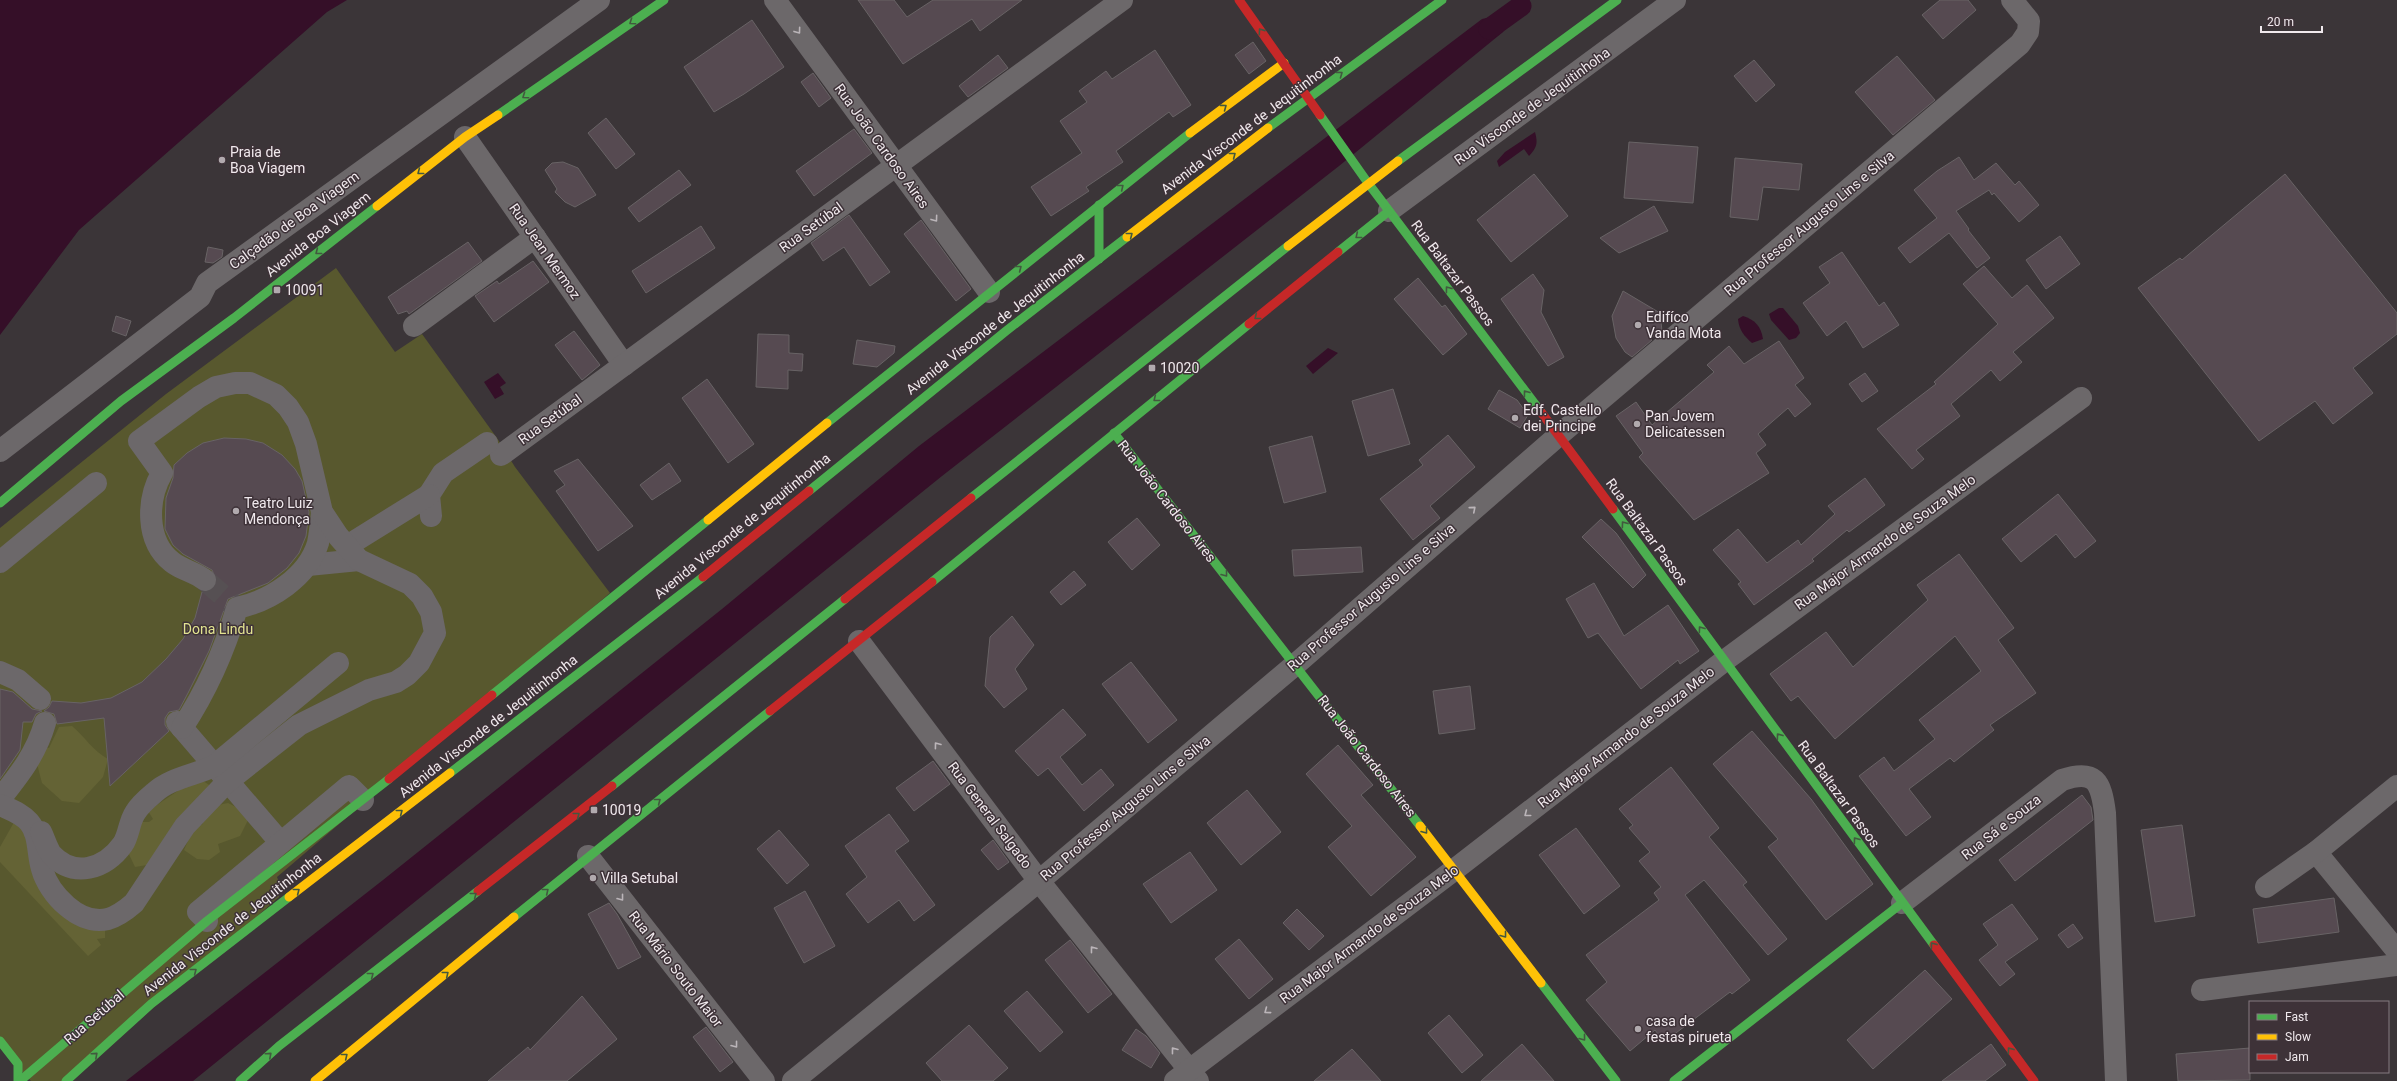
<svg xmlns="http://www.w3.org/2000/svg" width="2397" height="1081" font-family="Roboto,sans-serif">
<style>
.green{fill:#58582e}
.forest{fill:#646335}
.water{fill:#350f28}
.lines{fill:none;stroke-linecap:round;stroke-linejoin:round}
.canal{stroke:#350f28;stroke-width:21}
.building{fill:#564a51;stroke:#686365}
.street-tunnel{stroke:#565053;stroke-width:22;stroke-dasharray:22 11;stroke-linecap:butt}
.street{stroke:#6c686a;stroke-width:22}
.fast{stroke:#4caf50;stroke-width:9}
.slow{stroke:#ffc107;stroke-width:9}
.jam{stroke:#c62828;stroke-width:9}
.oneway{stroke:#42583f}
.oneway2{stroke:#bbb5b9}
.poi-dot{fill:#b1aaae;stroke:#3e3238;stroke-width:1.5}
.labels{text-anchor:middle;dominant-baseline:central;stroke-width:3;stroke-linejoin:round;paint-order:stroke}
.street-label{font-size:14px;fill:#f0e9ed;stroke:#3e3238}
.poi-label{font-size:14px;fill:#f0e9ed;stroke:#3e3238;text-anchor:start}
.park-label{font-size:14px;fill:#e2e391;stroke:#3e3238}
</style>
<rect width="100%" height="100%" fill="#3b3538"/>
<polygon class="green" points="336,268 395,352 422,334 497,438 515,467 610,593 277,877 281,887 279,897 70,1081 31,1081 0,1048 0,528 166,394"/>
<g class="forest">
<path d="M72,726C86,738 92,750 108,759L103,777L79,803L62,801L42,783L36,760L42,747L49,748L59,727Z"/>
<polygon points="203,781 214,788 153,864 135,867 126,848 137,822 149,822 153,819 148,811 191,782"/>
<path d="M228,803L242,810L248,820L240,836L218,844L220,852L209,860L197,859L184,850L195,825H202C205,811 214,805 228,803Z"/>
<polygon points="17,817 31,835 36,867 105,926 105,938 97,939 101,945 88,956 0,862 0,847"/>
</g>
<g class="water">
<polygon points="0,0 347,0 327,12 79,230 0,335"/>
<polygon points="1512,12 1503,32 1339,166 942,476 193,1081 126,1081 383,880 722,609 919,446 1482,19"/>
<path d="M1535,132C1538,143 1537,148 1529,156L1524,149L1499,167L1497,161L1505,152Z"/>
<polygon points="1779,308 1783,308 1798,326 1800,333 1796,338 1789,340 1771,320 1769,314"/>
<path d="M1743,316C1755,320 1761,326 1763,339L1752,343C1744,336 1739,330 1738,319Z"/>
<polygon points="1328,348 1338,353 1313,374 1306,366"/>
<polygon points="498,373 506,383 500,387 504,394 495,399 484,382"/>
</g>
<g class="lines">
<polyline class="canal" points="1489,29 1521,6"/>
</g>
<g class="building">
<polygon points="858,0 894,0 907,17 933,0 1022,0 980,31 972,19 903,64"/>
<polygon points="1940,0 1968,0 1976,10 1943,39 1922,15"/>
<polygon points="752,20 784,67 744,94 714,112 684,67"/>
<polygon points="1253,42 1266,61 1249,74 1235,55"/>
<polygon points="1155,50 1191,105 1173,117 1169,112 1116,151 1123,162 1086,187 1089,191 1051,216 1031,187 1082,153 1060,121 1087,102 1079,91 1106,71 1112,79"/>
<polygon points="998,55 1008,68 968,97 959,86"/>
<polygon points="1897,56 1935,100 1893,135 1855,92"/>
<polygon points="1754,60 1775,85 1756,102 1734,76"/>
<polygon points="813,73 831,98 819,107 801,82"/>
<polygon points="606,118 635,154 616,169 588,133"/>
<polygon points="854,129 872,153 814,196 796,171"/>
<polygon points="1629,142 1698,147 1693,203 1624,198"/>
<polygon points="1959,157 1974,180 1996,163 2015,185 2019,181 2039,205 2019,222 1994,193 1992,195 1989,190 1956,211 1969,229 1968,230 1990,258 1977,268 1949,233 1910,263 1898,248 1937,218 1914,190 1937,171"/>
<polygon points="1735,158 1802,164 1799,190 1763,187 1758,220 1730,217"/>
<polygon points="563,162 578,168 596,195 575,207 565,202 555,192 557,189 545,170 552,163"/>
<polygon points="679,170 691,185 639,222 628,208"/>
<polygon points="1534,174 1568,216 1511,262 1477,220"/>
<polygon points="2285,174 2397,313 2397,334 2353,368 2373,393 2333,424 2315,401 2259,441 2138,288 2180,258 2182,260"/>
<polygon points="1654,206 1668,231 1619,253 1600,238"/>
<polygon points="849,215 890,272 870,286 844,247 823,261 811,243"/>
<polygon points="921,220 971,289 956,301 904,234"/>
<polygon points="701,226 715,248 646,293 632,271"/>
<polygon points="2060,236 2080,264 2046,289 2026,260"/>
<polygon points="468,242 482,261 409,314 407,311 398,314 388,297"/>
<polygon points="208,247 223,250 222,257 213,263 205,262"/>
<polygon points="1842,252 1879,306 1884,302 1899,325 1863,348 1846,321 1827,336 1803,303 1830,283 1819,267"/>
<polygon points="533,261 549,282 494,322 475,296 497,281 499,284"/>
<polygon points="1984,266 2012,298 2027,285 2054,318 2013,352 2022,362 2000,381 1991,370 1951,404 1960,416 1916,450 1924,459 1912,469 1877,429 1936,384 1934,382 1998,324 1963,284"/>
<polygon points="1533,274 1544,290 1541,312 1564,357 1548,366 1501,299"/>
<polygon points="1418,278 1442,307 1445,305 1467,334 1443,355 1394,299"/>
<polygon points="1623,291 1660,313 1662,331 1650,338 1652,340 1632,357 1625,352 1616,338 1612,316"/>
<polygon points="116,316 131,321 126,336 112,331"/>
<polygon points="574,331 600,365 582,380 555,345"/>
<polygon points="758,334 789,335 789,353 803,354 802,371 788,370 788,389 756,387"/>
<polygon points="857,340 895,346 894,353 877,367 853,364"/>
<polygon points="1779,341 1804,378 1795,385 1811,404 1795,417 1788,408 1758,434 1766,445 1756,453 1769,473 1694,520 1639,457 1643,453 1616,416 1636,402 1652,425 1714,372 1707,365 1729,346 1744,364"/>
<polygon points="1865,373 1878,391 1862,402 1849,384"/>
<polygon points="707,379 754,444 728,463 682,398"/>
<polygon points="1393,389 1410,444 1368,456 1352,401"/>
<polygon points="1499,390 1517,400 1528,415 1520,428 1488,409"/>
<polygon points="1448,435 1475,467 1430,506 1440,518 1413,540 1380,499 1423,465 1419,460"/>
<polygon points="1312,436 1326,492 1284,503 1269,447"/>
<polygon points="224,438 246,439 263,443 282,455 295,469 302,481 309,512 306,536 299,553 287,568 268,583 228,599 209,651 188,693 179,710 169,712 165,718 165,725 169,731 110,786 104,718 57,724 54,714 44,711 49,707 52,701 81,703 111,698 142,682 166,659 183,639 195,618 202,592 211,591 217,581 212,570 183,554 173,545 165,529 166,498 173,478 174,465 187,453 203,443"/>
<polygon points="578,459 633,526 598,551 556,491 565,485 554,471"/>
<polygon points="669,463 681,481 652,500 640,485"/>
<polygon points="1865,478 1885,505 1849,532 1847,530 1812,559 1814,561 1754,605 1738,584 1741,582 1713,550 1738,529 1767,563 1798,540 1801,545 1835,514 1828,506"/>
<polygon points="2058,494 2096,541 2075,558 2056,534 2021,562 2002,539"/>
<polygon points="1137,518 1160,545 1132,570 1108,542"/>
<polygon points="1601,519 1616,533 1646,575 1633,588 1582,537"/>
<polygon points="1361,547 1363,572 1294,576 1292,550"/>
<polygon points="1959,554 2014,628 1998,640 2036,693 1990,725 1994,730 1954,762 1950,758 1909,789 1931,817 1906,836 1859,776 1884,757 1894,771 1935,739 1919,720 1981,671 1955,636 1835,739 1798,696 1791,701 1770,674 1826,632 1853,667 1928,600 1917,585"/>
<polygon points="1074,571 1086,585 1061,605 1050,592"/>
<polygon points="1594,583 1624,636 1668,605 1699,651 1680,664 1678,660 1641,689 1598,633 1588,638 1566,599"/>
<polygon points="1012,616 1034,645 1015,669 1027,689 1004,708 985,686 990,637"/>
<polygon points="1131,662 1177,720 1148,743 1102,684"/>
<polygon points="1470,686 1475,729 1439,734 1433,691"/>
<polygon points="0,689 13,692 32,709 42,711 36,714 32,722 23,722 20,750 0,779"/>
<polygon points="1063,709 1086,735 1060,757 1082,785 1101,769 1114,785 1084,811 1048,768 1038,776 1015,751"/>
<polygon points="1752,731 1811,799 1873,884 1826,920 1768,847 1778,839 1713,764"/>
<polygon points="1338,745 1373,785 1361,795 1416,857 1371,896 1328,847 1352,826 1306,774"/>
<polygon points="933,761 950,784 914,811 896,788"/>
<polygon points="1671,767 1719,828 1709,837 1747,882 1743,885 1787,939 1768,955 1704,880 1685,895 1750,980 1732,994 1730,992 1664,1042 1655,1030 1630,1051 1586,1000 1607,982 1586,955 1659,900 1654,893 1661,887 1639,861 1650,852 1629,828 1633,825 1619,809"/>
<polygon points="1247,790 1281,832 1241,865 1207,823"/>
<polygon points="2082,795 2091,807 2093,820 2015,881 1999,860"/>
<polygon points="889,814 909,841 895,851 935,905 914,921 899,900 868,923 846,894 867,877 845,846"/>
<polygon points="2182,825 2195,916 2155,922 2141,830"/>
<polygon points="1576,828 1620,886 1584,914 1539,855"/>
<polygon points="779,830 809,865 787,884 757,849"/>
<polygon points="993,840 1009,862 998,870 981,850"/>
<polygon points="1190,852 1217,890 1171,923 1143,884"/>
<polygon points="805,891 835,946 804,963 774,908"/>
<polygon points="2334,898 2339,932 2258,943 2253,909"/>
<polygon points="609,903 617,914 641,957 618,969 588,914"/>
<polygon points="2012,904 2038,939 2005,962 2015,974 2000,986 1979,960 1998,945 1983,924"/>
<polygon points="1297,909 1324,936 1309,950 1283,923"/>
<polygon points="2073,924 2083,938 2068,948 2058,935"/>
<polygon points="1239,939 1273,979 1249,999 1215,959"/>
<polygon points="1070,940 1112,994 1088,1013 1045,960"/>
<polygon points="1925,970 1952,999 1873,1069 1847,1040"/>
<polygon points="1027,991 1063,1032 1040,1052 1004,1011"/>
<polygon points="582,996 617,1039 567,1081 488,1081 528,1047 530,1050"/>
<polygon points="1449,1015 1483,1055 1462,1073 1428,1033"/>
<polygon points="969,1025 1008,1068 993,1081 942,1081 926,1063"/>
<polygon points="706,1027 733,1062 720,1072 693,1037"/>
<polygon points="1136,1029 1146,1036 1160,1053 1151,1068 1122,1050"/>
<polygon points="1522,1044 1554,1081 1481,1081"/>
<polygon points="1991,1044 2006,1065 1985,1081 1942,1081"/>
<polygon points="2250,1048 2250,1080 2178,1081 2176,1054"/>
<polygon points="1352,1049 1381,1081 1314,1081"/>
</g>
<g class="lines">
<polyline class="street-tunnel" points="205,580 237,608"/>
<g class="street">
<polyline points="775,0 989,292"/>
<polyline points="465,137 624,365"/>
<polyline points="1389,211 1675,0"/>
<polyline points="414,326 535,237"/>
<polyline points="0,451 200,297 207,283 599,0"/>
<polyline points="501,455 1122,0"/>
<polyline points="431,516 429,495 443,473 487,443"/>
<polyline points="347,546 429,495"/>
<polyline points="0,562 96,483"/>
<polyline points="308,565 359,560"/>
<polyline points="859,641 1039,881 1198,1081"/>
<polyline points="0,672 18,680 40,699"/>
<polyline points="177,722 280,842"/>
<path d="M182,728C207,690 224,652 237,608C270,601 308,577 318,543C320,533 321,522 322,512"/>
<path d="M0,799C19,775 36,754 45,723"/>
<path d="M0,805C11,810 21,813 29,822C40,835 37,853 42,869C49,894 79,926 108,919C118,916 126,910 134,903L185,826L228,781L299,725L369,690L396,682L407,675L419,663L435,633L431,612L422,596L410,584L359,560L338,536L322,512L306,444L298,422L288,407L276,395L250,383H235L216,387L199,397L139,441L162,473C147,499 145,541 172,562C182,570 195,572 205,580"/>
<path d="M41,832C44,838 47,848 51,854C74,879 105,869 123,844C129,835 129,822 135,813C139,806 148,798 154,793C170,778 195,775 214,766L338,663"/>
<polyline points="2316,852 2397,951"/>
<polyline points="588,856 764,1081"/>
<polyline points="2266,887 2316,852 2397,786"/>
<path d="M1902,903L2062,780C2095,769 2101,781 2105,813L2116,1081"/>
<polyline points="207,921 198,912 349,786 363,800"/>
<polyline points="2202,990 2397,965"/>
<polyline points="793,1081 1039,881 1296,664 1559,435 2020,44 2028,32 2029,21 2012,0"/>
<polyline points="1175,1081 1454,870 1724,661 2081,398"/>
</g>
<g class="fast">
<polyline points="498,115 664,0"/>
<polyline points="1320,115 1368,183 1541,412"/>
<polyline points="1268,128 1442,0"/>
<polyline points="1398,161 1617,0"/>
<polyline points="1099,205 1099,259"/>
<polyline points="1338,252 1389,211"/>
<polyline points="827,423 1190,133"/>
<polyline points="1114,433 1420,826"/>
<polyline points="809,491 1006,331 1127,237"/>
<polyline points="971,498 1288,246"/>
<polyline points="0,503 121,401 234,318 377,206"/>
<polyline points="1613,509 1934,945"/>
<polyline points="932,582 1249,324"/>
<polyline points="492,695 708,520"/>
<polyline points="450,773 703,577"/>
<polyline points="612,786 845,599"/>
<polyline points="514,917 770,711"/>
<polyline points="1541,983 1616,1081"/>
<polyline points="0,1041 18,1064 18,1081"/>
<polyline points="20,1081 207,921 389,779"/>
<polyline points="66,1081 151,1004 289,897"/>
<polyline points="240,1081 279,1046 478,891"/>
<polyline points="1674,1081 1902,903"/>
</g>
<g class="slow">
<polyline points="1190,133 1284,63"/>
<polyline points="377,206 465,137 498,115"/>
<polyline points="1127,237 1268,128"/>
<polyline points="1288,246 1398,161"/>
<polyline points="708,520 827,423"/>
<polyline points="1420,826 1541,983"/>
<polyline points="289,897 450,773"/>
<polyline points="315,1081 514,917"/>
</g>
<g class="jam">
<polyline points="1239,0 1320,115"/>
<polyline points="1249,324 1338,252"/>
<polyline points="1541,412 1613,509"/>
<polyline points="703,577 809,491"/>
<polyline points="845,599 971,498"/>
<polyline points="770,711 932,582"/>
<polyline points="389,779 492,695"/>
<polyline points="478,891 612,786"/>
<polyline points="1934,945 2034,1081"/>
</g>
</g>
<defs><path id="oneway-chevron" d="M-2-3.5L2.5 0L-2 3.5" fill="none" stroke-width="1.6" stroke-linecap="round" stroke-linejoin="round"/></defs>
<g class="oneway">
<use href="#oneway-chevron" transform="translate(632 22) rotate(145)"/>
<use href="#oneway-chevron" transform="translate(1261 31) rotate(-125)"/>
<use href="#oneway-chevron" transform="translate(1340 74) rotate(-36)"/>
<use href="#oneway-chevron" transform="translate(525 96) rotate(145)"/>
<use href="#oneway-chevron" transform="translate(1224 107) rotate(-37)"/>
<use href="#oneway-chevron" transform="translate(1233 155) rotate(-38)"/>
<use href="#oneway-chevron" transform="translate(420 172) rotate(142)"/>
<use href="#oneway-chevron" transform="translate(1121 187) rotate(-39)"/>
<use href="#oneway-chevron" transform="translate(1130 235) rotate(-38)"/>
<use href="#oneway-chevron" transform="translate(1358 236) rotate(141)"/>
<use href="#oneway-chevron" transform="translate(318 252) rotate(142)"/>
<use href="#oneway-chevron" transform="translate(1019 268) rotate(-38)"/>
<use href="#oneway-chevron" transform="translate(1448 289) rotate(-127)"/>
<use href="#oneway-chevron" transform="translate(1257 317) rotate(141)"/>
<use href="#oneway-chevron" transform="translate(1526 393) rotate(-127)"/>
<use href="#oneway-chevron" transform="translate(1156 399) rotate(141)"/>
<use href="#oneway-chevron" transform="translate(1624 524) rotate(-126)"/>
<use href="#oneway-chevron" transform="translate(1225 574) rotate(52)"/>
<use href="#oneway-chevron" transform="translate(1701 629) rotate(-126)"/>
<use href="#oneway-chevron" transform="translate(1779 736) rotate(-126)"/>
<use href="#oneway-chevron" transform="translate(658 801) rotate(-38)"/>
<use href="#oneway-chevron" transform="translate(400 812) rotate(-38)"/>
<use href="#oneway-chevron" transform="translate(577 815) rotate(-38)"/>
<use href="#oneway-chevron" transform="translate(1425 831) rotate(52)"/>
<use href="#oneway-chevron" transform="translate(1856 840) rotate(-126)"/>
<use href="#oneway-chevron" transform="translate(297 891) rotate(-38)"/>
<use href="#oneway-chevron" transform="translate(546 891) rotate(-39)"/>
<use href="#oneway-chevron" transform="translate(474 895) rotate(-38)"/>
<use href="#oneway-chevron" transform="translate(1504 935) rotate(52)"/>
<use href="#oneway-chevron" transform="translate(1933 945) rotate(-126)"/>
<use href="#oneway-chevron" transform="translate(194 971) rotate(-38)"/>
<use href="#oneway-chevron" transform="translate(446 974) rotate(-39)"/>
<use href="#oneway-chevron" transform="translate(371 975) rotate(-38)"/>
<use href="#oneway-chevron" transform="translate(1583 1038) rotate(52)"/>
<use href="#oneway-chevron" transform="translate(2010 1050) rotate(-126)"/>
<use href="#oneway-chevron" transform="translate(95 1055) rotate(-42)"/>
<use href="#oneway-chevron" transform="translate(269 1055) rotate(-42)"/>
<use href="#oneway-chevron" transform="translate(345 1056) rotate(-39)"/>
</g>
<g class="oneway2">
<use href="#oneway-chevron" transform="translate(798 31) rotate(54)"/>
<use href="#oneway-chevron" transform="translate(935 219) rotate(54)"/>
<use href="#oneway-chevron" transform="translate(1473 509) rotate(-41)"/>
<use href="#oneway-chevron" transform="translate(937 745) rotate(-127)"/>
<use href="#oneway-chevron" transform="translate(1527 814) rotate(142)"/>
<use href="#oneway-chevron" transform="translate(621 898) rotate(52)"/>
<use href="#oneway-chevron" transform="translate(1093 949) rotate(-128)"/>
<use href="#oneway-chevron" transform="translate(1267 1011) rotate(143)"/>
<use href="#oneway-chevron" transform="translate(735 1045) rotate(52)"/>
<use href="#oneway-chevron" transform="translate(1174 1050) rotate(-128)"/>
</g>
<g class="poi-dot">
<circle cx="222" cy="160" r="4"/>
<rect x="273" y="286" width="8" height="8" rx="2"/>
<circle cx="1638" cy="325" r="4"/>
<rect x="1148" y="364" width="8" height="8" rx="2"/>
<circle cx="1515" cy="418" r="4"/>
<circle cx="1637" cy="424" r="4"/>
<circle cx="236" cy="511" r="4"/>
<rect x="590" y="806" width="8" height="8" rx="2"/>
<circle cx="593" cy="878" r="4"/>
<circle cx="1638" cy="1029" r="4"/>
</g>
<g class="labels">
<g class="street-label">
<text transform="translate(1532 106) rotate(-36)">Rua Visconde de Jequitinhoha</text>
<text transform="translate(1251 124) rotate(-37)">Avenida Visconde de Jequitinhonha</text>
<text transform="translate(882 146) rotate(54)">Rua João Cardoso Aires</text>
<text transform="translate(294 220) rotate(-36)">Calçadão de Boa Viagem</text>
<text transform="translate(1809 223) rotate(-40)">Rua Professor Augusto Lins e Silva</text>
<text transform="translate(811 227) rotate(-36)">Rua Setúbal</text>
<text transform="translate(318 234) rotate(-38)">Avenida Boa Viagem</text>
<text transform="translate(545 251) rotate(55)">Rua Jean Mermoz</text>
<text transform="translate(1453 273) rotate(53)">Rua Baltazar Passos</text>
<text transform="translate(995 323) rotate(-38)">Avenida Visconde de Jequitinhonha</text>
<text transform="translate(550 419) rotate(-36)">Rua Setúbal</text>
<text transform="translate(1167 501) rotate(52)">Rua João Cardoso Aires</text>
<text transform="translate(742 526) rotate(-39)">Avenida Visconde de Jequitinhonha</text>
<text transform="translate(1647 532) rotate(54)">Rua Baltazar Passos</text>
<text transform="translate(1885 542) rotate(-36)">Rua Major Armando de Souza Melo</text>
<text transform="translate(1371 597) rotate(-41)">Rua Professor Augusto Lins e Silva</text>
<text transform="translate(488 726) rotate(-38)">Avenida Visconde de Jequitinhonha</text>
<text transform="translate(1626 737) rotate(-38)">Rua Major Armando de Souza Melo</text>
<text transform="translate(1367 756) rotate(52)">Rua João Cardoso Aires</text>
<text transform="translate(1839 794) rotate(54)">Rua Baltazar Passos</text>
<text transform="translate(1125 808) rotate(-40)">Rua Professor Augusto Lins e Silva</text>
<text transform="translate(990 815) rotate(53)">Rua General Salgado</text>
<text transform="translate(2001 827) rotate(-38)">Rua Sá e Souza</text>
<text transform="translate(232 924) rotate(-38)">Avenida Visconde de Jequitinhonha</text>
<text transform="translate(1369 934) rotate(-37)">Rua Major Armando de Souza Melo</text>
<text transform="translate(676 969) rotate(52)">Rua Mário Souto Maior</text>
<text transform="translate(94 1017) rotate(-41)">Rua Setúbal</text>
</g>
<g class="poi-label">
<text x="230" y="152">Praia de<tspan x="230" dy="16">Boa Viagem</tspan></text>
<text x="285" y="290">10091</text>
<text x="1646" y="317">Edifíco<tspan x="1646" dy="16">Vanda Mota</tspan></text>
<text x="1160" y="368">10020</text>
<text x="1523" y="410">Edf. Castello<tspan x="1523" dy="16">dei Principe</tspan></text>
<text x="1645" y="416">Pan Jovem<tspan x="1645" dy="16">Delicatessen</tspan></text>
<text x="244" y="503">Teatro Luiz<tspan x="244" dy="16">Mendonça</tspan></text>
<text x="602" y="810">10019</text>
<text x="601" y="878">Villa Setubal</text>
<text x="1646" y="1021">casa de<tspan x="1646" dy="16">festas pirueta</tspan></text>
</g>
<g class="park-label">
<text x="218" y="629">Dona Lindu</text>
</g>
</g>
<rect x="2249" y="1001" width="140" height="72" fill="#3e3238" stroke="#857b80"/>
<rect x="2257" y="1014" width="20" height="6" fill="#4caf50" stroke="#857b80"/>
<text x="2285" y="1021" font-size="12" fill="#f0e9ed">Fast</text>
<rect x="2257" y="1034" width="20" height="6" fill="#ffc107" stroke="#857b80"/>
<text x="2285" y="1041" font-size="12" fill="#f0e9ed">Slow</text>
<rect x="2257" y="1054" width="20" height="6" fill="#c62828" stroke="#857b80"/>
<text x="2285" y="1061" font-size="12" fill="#f0e9ed">Jam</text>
<path d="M2261 26v6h61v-6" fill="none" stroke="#f0e9ed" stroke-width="2"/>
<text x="2267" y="26" font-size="12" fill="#f0e9ed" stroke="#3e3238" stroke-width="3" paint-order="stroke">20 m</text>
</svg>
